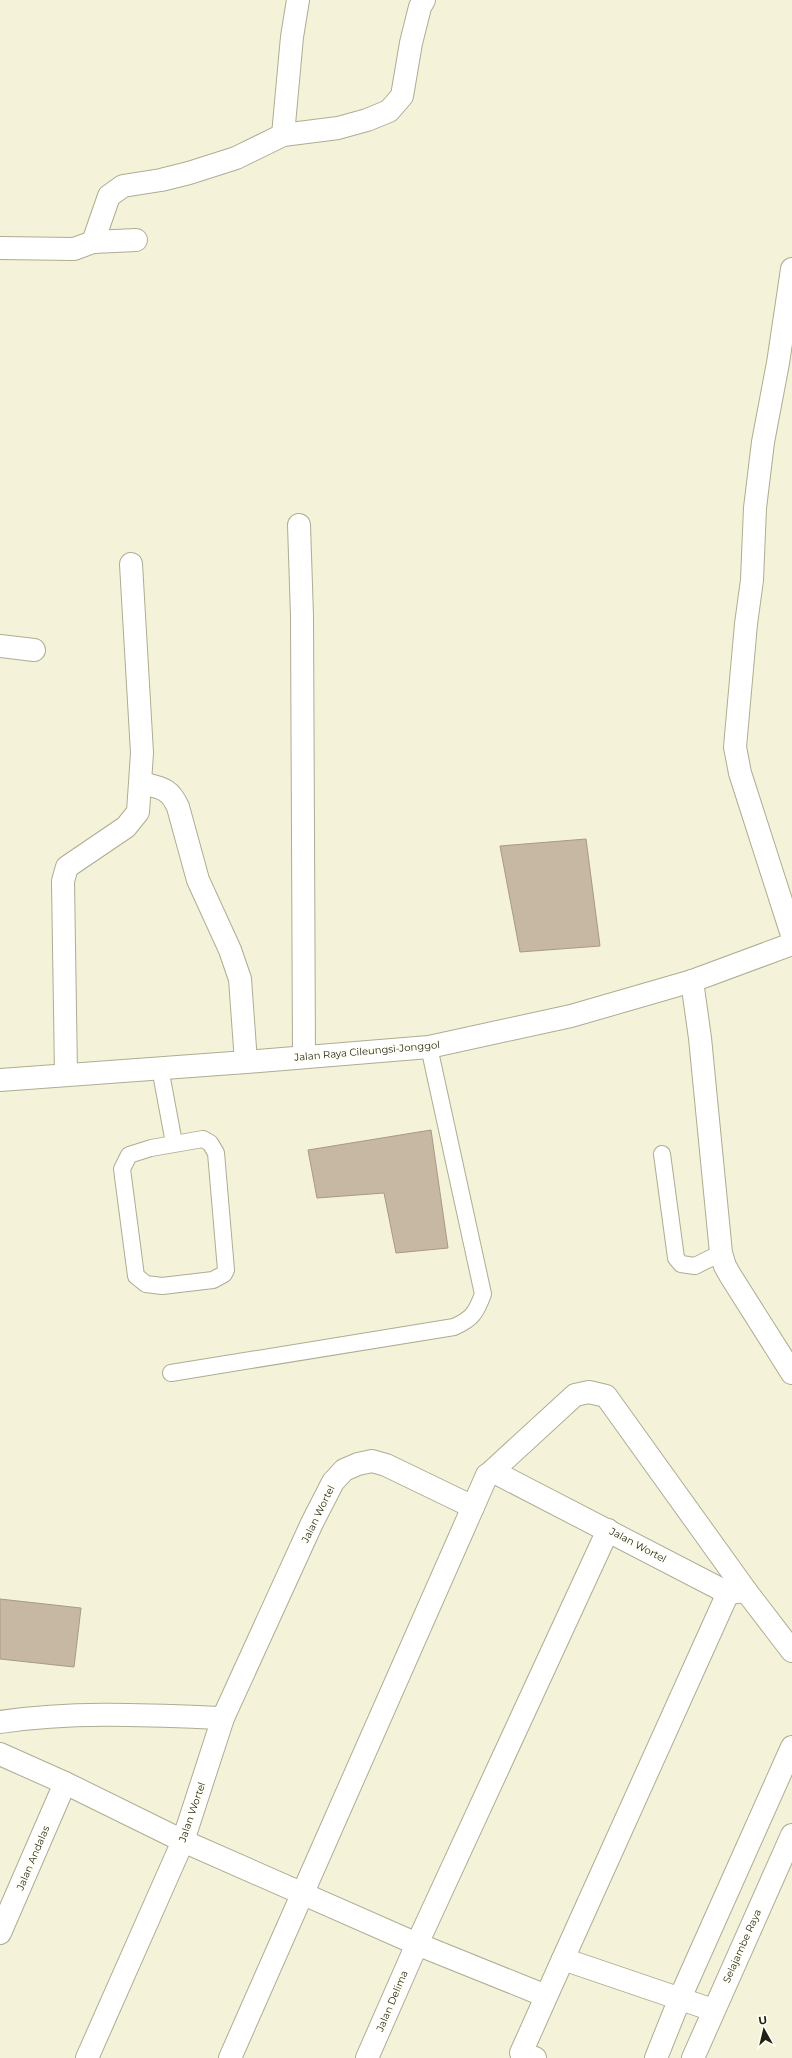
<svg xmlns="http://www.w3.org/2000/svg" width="792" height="2058" font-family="Montserrat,sans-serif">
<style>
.building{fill:#c6b8a2;stroke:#a89a85}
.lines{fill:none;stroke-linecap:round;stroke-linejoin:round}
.service-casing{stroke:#aeac93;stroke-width:18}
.minor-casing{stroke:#aeac93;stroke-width:24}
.primary-casing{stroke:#aeac93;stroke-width:24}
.service{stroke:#fff;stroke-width:16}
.minor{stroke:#fff;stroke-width:22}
.primary{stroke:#fff;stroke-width:22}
.labels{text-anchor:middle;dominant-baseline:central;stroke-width:3;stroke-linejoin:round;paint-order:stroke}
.street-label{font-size:10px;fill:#201f16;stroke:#fffff4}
</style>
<rect width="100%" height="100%" fill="#f4f2d8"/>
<g class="building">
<polygon points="586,839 600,946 520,952 500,846"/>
<polygon points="431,1130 448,1248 396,1253 384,1193 317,1198 308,1150"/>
<polygon points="0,1599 81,1608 74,1667 0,1659"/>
</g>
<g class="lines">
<defs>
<g id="service">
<polyline points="160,1068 174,1143"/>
<polygon points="203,1139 210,1143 216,1153 226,1270 224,1274 213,1280 162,1286 146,1284 136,1276 122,1169 129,1155 151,1148"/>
<polyline points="662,1154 676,1258 681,1264 695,1266 721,1253"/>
<path d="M171,1373L454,1327C472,1319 476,1313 483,1294L429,1047"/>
</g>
<g id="minor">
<polyline points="283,135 292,37 298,0"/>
<polyline points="93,242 109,196 123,186 161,180 189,173 236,158 283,135 338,128 367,120 389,111 402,96 411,43 420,7 424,0"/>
<polyline points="0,248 74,249 93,242 136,240"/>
<polyline points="792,269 778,363 763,442 755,508 752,580 746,624 735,747 740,773 792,935"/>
<polyline points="299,525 302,616 304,1057"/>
<polyline points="0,646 34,650"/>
<path d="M141,783C160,788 169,787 178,807L198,880L230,950L240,979L246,1062"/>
<polyline points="692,981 700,1038 721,1253 725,1266 730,1275 792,1373"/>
<polyline points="66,1074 63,881 67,867 126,827 138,812 142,753 131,564"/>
<polyline points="490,1473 575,1395 589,1392 606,1396 746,1591"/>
<path d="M0,1722C75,1711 148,1715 223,1718"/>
<polyline points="0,1754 65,1783 183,1841 417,1944 546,1996"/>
<polyline points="0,1933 65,1783"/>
<polyline points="563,1959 728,1593"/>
<polyline points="87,2058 183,1841 223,1718 312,1523 333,1482 344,1470 358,1464 372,1461 386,1465 473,1507 487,1475 496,1473 728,1593 746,1591 792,1651"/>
<polyline points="230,2058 473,1507"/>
<polyline points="367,2058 417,1944 608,1530"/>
<polyline points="535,2058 521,2053 563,1959 713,2010"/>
<polyline points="656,2058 680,1998 792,1747"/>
<polyline points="693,2058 792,1835"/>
</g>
<polyline id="primary" points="0,1080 246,1062 429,1047 571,1016 692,981 792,944"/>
</defs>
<use href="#service" class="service-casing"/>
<use href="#minor" class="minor-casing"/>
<use href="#primary" class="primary-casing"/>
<use href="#service" class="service"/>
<use href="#minor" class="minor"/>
<use href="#primary" class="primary"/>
</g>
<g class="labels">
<g class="street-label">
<text transform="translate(367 1051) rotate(-5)">Jalan Raya Cileungsi-Jonggol</text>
<text transform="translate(318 1514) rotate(-64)">Jalan Wortel</text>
<text transform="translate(638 1545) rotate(28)">Jalan Wortel</text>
<text transform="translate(192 1812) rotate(-71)">Jalan Wortel</text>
<text transform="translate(33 1858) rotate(-67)">Jalan Andalas</text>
<text transform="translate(742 1946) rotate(-66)">Selajambe Raya</text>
<text transform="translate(392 2001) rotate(-67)">Jalan Delima</text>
</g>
</g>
<g transform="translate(764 2030) rotate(352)" stroke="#fffff4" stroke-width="3" paint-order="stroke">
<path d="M0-3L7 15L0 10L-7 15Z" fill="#201f16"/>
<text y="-6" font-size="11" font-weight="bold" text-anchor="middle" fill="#201f16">U</text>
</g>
</svg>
